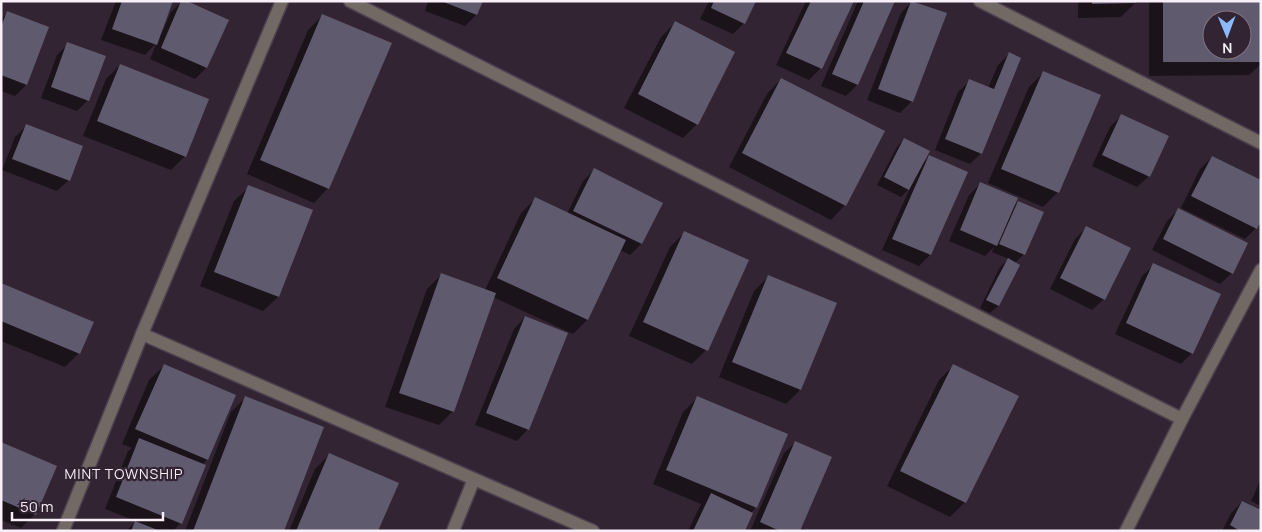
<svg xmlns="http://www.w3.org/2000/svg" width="1262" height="532" font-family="Manrope,sans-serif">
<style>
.shadow{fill:#0007;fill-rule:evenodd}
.building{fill:#605a6e;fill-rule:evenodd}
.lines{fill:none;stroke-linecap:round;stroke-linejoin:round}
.minor-casing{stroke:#4e404e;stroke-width:15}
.minor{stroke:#726864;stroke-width:12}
.labels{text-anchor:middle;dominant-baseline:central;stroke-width:4.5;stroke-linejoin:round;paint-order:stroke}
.neighbourhood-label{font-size:14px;letter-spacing:1px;fill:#f8eff8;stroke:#322432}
</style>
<rect width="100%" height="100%" fill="#322432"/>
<g class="shadow">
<polygon points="116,1 171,1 161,29 163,30 171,12 182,1 206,68 195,79 150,59 157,42 145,55 101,40"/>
<polygon points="428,1 481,1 476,15 465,26 425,11"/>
<polygon points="709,1 754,1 744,23 733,34 700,19"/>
<polygon points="806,1 852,1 820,69 809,80 776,65"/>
<polygon points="858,1 894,1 857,85 846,96 821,86"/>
<polygon points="912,1 912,101 900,113 867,100 901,13"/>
<polygon points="1078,1 1135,1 1135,3 1121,17 1078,18"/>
<path d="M1149,1H1261V64L1249,75L1149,76ZM1212,20H1242V50H1212Z"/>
<polygon points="7,13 26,85 15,96 1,91 1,19"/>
<polygon points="322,16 328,188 314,203 247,174 308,30"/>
<polygon points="675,23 697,124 683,138 624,108 661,37"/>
<polygon points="68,44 88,100 77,111 41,98 57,55"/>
<polygon points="1009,54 981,153 970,164 935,150 958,92 970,81 988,88 998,65"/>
<polygon points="120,65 185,156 171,170 83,136 106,79"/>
<polygon points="1044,72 1058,192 1043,207 988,183 1029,87"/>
<polygon points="781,79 845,205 831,220 729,167 767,94"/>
<polygon points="1121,116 1149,176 1137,187 1092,166 1110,127"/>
<polygon points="26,126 69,180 57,191 2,170 15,137"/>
<polygon points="904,139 922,164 930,156 966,172 930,255 919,266 882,250 910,188 901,197 877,185 897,147"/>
<polygon points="1212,157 1256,228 1245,239 1181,208 1200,169"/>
<polygon points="594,170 661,203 641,244 630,255 620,250 587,320 573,334 493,297 453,411 439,425 385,407 427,289 441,275 485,290 521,213 535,199 567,214 583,181"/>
<polygon points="980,184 1012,208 1018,202 1024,254 1015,263 1019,265 998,306 990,313 980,308 1000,267 1009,259 992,252 994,247 985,256 949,241 969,195"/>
<polygon points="249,187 311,211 278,297 263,311 200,286 234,201"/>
<polygon points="1178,210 1232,273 1220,284 1152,250 1167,221"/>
<polygon points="1087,227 1104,299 1092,310 1050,289 1075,239"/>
<polygon points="684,233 706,350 692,364 629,336 670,247"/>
<polygon points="1154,265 1192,353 1181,364 1115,334 1142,276"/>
<polygon points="768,277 800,390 786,404 719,377 754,291"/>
<polygon points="1,285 79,353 65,367 1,341"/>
<polygon points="525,317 528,429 517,441 475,425 514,329"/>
<polygon points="954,365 965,502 950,517 887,486 939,380"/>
<polygon points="164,366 234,396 207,460 202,465 181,523 173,531 127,531 136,521 105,509 128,451 132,448 122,444 149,380"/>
<polygon points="245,398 282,531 185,531 231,412"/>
<polygon points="697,398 756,507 751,513 744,531 688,531 701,504 653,484 683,412"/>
<polygon points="796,442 799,531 750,531 784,453"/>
<polygon points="1,444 35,514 21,528 1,520"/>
<polygon points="329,455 377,531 289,531 315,469"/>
<polygon points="1261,479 1261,506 1251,501"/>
<polygon points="1242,502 1261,531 1222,531 1231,513"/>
</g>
<g class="building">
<polygon points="122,1 173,1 157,45 112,29"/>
<polygon points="181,1 187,1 229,20 207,68 161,48"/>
<polygon points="441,1 483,1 477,15"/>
<polygon points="714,1 756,1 745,24 711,8"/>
<polygon points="811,1 854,1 822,69 786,53"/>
<polygon points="864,1 895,1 858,85 832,74"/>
<polygon points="911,1 947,13 913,102 878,89"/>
<polygon points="1092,1 1136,1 1136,3 1092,4"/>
<path d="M1163,1H1261V62H1163ZM1212,20H1242V50H1212Z"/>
<polygon points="7,11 49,27 27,85 1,75 1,27"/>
<polygon points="322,14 392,43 329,189 260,160"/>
<polygon points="675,21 735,52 698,125 638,94"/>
<polygon points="67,42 106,56 89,101 51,87"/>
<polygon points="1009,52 1021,58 982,154 945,139 969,79 994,89"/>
<polygon points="120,64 209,99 186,157 97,121"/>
<polygon points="1043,71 1101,95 1059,193 1001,169"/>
<polygon points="781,78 885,131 846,206 742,153"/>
<polygon points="1121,114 1169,136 1150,177 1102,155"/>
<polygon points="26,124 83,146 70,181 12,159"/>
<polygon points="904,138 930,151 909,190 884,177"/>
<polygon points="929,155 968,172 931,255 892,239"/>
<polygon points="1212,156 1261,180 1261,221 1257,229 1191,196"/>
<polygon points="594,168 663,203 642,244 573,211"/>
<polygon points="980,182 1018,198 997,246 960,230"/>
<polygon points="248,185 313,210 279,297 214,272"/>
<polygon points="535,197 626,240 588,320 497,278"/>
<polygon points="1018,201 1044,212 1025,255 999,244"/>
<polygon points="1178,208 1248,243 1233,274 1163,239"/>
<polygon points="1086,226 1131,248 1105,300 1060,278"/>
<polygon points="684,231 749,260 708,351 643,322"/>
<polygon points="1008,258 1020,265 999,306 986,300"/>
<polygon points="1153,263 1221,294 1193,354 1126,323"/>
<polygon points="441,273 496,293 454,412 399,393"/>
<polygon points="768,275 837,303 801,390 732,362"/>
<polygon points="1,283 94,322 80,354 1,321"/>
<polygon points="525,316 568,333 529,430 486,413"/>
<polygon points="164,364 236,395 208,460 135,429"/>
<polygon points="953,364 1019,396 966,503 900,471"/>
<polygon points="245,396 324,427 284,531 193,531"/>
<polygon points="697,396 788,434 757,508 666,470"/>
<polygon points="139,438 206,465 182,524 116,497"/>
<polygon points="795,441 832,457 800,531 780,531 760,522"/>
<polygon points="1,442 57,466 36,515 1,500"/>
<polygon points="329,453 399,483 378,531 296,531"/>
<polygon points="711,493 753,513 745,531 693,531"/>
<polygon points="1242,501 1261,510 1261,531 1240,531 1230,525"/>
<polygon points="135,521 160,531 131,531"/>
</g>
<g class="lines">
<defs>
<g id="minor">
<polyline points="350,1 1182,419"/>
<polyline points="980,1 1261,143"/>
<polyline points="142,334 593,531"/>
<polyline points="63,531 142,334 282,1"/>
<polyline points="453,531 474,479"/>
<polyline points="1126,531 1182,419 1261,270"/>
</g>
</defs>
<use href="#minor" class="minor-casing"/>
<use href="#minor" class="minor"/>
</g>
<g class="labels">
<g class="neighbourhood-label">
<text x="124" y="473">MINT TOWNSHIP</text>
</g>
</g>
<rect width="1262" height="532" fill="none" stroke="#f8eff8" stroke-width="5"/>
<g transform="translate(1227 35) rotate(179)"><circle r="24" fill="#322432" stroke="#817581"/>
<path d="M0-4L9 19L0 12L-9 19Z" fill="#8cb9fc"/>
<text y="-8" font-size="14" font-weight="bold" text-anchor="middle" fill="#f8eff8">N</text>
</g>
<path d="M12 512v8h151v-8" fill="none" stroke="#f8eff8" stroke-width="2.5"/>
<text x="20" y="512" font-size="15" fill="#f8eff8" stroke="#322432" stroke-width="4" paint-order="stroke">50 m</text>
</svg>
